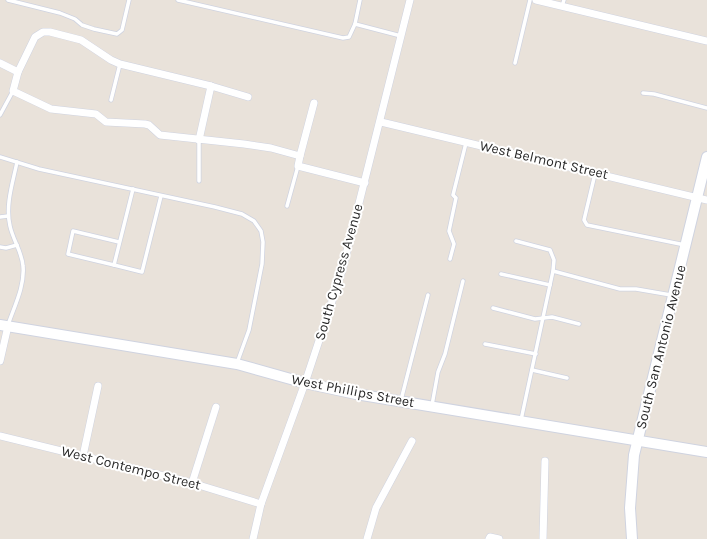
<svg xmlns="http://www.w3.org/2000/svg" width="707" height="539" font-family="Karla,sans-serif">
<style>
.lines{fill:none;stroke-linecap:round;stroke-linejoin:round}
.lane-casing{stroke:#cfd3e0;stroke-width:5}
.street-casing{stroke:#cfd3e0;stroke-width:8}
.secondary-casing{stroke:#cfd3e0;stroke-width:12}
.lane{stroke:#fff;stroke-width:3.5}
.street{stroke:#fff;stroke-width:7}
.secondary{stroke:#fff;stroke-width:10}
.labels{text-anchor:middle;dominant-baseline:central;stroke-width:4;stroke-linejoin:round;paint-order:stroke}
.street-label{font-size:14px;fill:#282828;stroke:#fff}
</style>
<rect width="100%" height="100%" fill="#e9e2da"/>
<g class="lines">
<defs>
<g id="lane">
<polyline points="8,0 60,13 75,19 82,25 94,29 117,34 122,30 129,0"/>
<polyline points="178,0 343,38 349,37 355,24 360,0"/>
<polyline points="562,6 564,0"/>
<polyline points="355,24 401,36"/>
<polyline points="515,63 530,0"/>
<polyline points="643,93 654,94 707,108"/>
<polyline points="111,100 120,64"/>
<polyline points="0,115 13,91"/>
<polyline points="0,157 39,169 215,207 242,214 254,221 261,231 263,242 262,264 249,330 237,363"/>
<polyline points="595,174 584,220 587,225 685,245"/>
<polyline points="199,181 199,140"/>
<polyline points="133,189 114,265 142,272 161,196"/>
<polyline points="287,206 298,166"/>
<polyline points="0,217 8,216"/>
<polyline points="516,241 550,250 554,260 553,271 521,420"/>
<polyline points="0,247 6,248 17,245"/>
<polyline points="450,259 454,244 449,231 456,198 453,195 466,143"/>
<polyline points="114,265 68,254 73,231 119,242"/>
<polyline points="553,271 620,289 636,289 671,295"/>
<polyline points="501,274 550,285"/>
<polyline points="493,308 535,319 552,317 579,324"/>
<path d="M8,325C14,307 25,286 23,266C22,252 13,240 10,226C5,205 13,182 17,162"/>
<polyline points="485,344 536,354"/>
<polyline points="532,370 567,378"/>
<polyline points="401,400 428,295"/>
<polyline points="432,405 438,372 445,354 463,281"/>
</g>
<g id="street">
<polyline points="536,0 707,41"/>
<polyline points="0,63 18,72 35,37 43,32 50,32 81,40 111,60 120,64 211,86"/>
<polyline points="18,72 13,91 51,109 96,114 106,122 145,124 149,125 160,135 244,144 271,148 300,156 314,103"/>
<polyline points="381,122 707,200"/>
<polyline points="199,140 211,86 248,97"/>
<polyline points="300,156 298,166 365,183"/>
<polyline points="0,361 8,326"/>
<polyline points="0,436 192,483 261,504"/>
<polyline points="83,456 98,386"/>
<polyline points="192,483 216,407"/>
<polyline points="253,539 261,504 305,383 342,271 410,0"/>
<polyline points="367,539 376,508 412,441"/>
<polyline points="489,539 490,537 499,539"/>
<polyline points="543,539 545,461"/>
</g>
<g id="secondary">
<polyline points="0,325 237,364 305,383 356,394 707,452"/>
<polyline points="632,539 630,508 634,455 707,157"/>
</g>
</defs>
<use href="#lane" class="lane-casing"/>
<use href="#street" class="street-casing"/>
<use href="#secondary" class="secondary-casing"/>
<use href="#lane" class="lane"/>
<use href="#street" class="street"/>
<use href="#secondary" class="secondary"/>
</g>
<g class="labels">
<g class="street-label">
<text transform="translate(544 160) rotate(13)">West Belmont Street</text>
<text transform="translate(339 272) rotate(-74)">South Cypress Avenue</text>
<text transform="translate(661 347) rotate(-76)">South San Antonio Avenue</text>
<text transform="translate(353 391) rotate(11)">West Phillips Street</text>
<text transform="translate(131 468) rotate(14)">West Contempo Street</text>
</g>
</g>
</svg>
